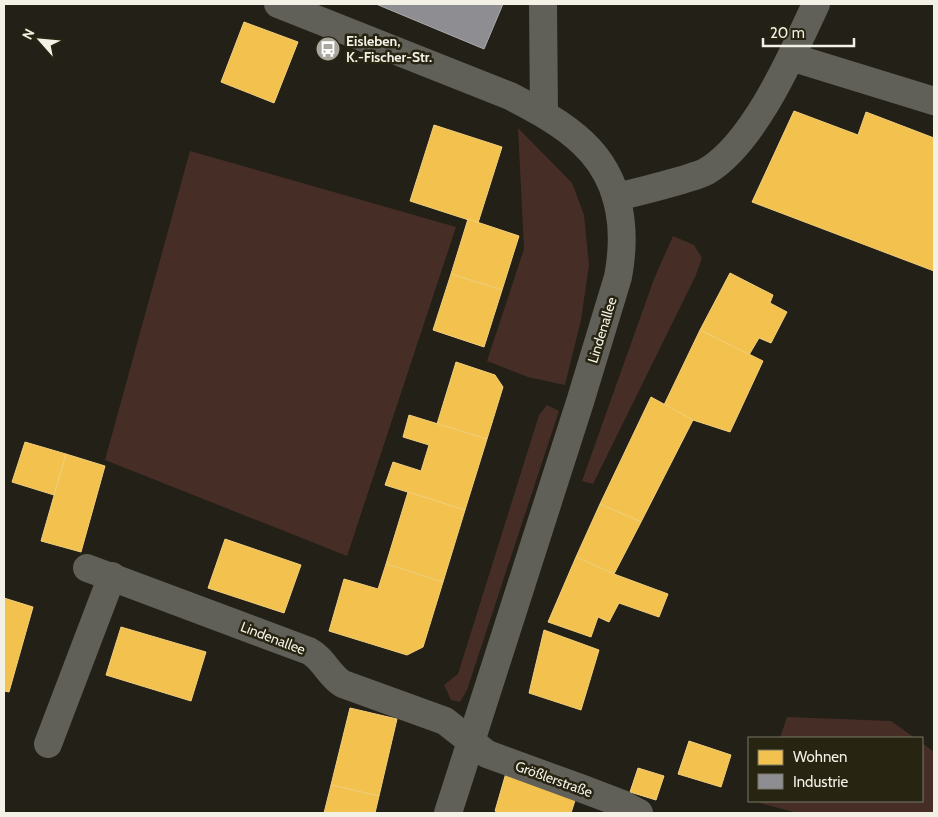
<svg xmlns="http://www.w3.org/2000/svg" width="938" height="817" font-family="Cabin,sans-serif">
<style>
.green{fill:#462e27}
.homes{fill:#f2c14e;stroke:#f2cf7c}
.industry{fill:#8d8d92;stroke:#acabab}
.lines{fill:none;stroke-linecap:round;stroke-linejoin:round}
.minor{stroke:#605f58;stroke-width:28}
.labels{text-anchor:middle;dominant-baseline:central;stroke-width:5;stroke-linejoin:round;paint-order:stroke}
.poi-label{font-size:14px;font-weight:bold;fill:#f3f1e6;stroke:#272412;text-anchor:start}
.street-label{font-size:14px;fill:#f3f1e6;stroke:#272412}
</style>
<rect width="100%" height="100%" fill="#222017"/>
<g class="green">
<polygon points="518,128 572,183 584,215 589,265 581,320 565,385 528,377 487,361 524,249"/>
<polygon points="190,151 456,227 347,556 105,460"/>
<polygon points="673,236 694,245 702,258 695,277 593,484 582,481 654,279"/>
<polygon points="547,405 559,411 467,690 460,702 451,700 444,685 458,674 539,415"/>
<polygon points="787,717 891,721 915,738 780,738"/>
<polygon points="922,743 934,752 934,813 797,813 757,802 758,801 922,801"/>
</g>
<g class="homes">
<polygon points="244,22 298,42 274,103 221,82"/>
<polygon points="794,111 858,135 866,112 934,138 934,271 752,202"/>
<polygon points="434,125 502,147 478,223 410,201"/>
<polygon points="468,219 519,236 502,290 451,274"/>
<polygon points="730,273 773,295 770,303 787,312 771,343 759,338 749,355 700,330"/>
<polygon points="451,274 502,290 484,347 433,330"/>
<polygon points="700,330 763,361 730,432 693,420 664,405"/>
<polygon points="456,362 495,375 503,387 487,439 437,424"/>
<polygon points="651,397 693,420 641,522 600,504"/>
<polygon points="409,415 487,439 465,510 385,485 393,462 421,471 429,445 403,437"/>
<polygon points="25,442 66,454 54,495 12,482"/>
<polygon points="66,454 105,466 81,552 41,541"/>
<polygon points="408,492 465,510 443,582 386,564"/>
<polygon points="600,504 641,522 614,574 576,557"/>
<polygon points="225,539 301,565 284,613 208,588"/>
<polygon points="576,557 614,574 668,594 659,617 619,603 609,622 598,617 591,637 548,622"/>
<polygon points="386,564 443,582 423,647 407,655 329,631 344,579 378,589"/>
<polygon points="4,598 33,607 9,692 4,691"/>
<polygon points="121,627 206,652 191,701 106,675"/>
<polygon points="544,630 599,650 581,710 529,693"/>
<polygon points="350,708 397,719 379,796 331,785"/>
<polygon points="689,741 731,755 721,787 678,774"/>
<polygon points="508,766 578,791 571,813 500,813 495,811"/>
<polygon points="638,768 664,776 656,800 630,792"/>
<polygon points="331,785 379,796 375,813 324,813"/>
</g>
<polygon class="industry" points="376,4 503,4 484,49"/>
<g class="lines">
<g class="minor">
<path d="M278,4L510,96C535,109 562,123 583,143C621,179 627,229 618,277L580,402L448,813"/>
<polyline points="543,4 544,114"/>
<polyline points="791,57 934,101"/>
<path d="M616,197C639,192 661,186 682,180C691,177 700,175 707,171C755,142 793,53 816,4"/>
<path d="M87,568L309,651C324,659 329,676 343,684L445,721L487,754L583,789L620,803L639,813"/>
<polyline points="48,744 112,576"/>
</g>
</g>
<defs>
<symbol id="bus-disc" viewBox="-11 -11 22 22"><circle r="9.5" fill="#aaa89e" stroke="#272412"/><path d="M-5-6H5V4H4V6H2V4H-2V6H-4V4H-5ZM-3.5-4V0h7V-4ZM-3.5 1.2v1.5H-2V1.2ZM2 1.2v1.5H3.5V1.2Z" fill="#fff"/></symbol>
</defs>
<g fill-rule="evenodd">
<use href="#bus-disc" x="314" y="35" width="28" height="28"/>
</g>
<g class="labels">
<g class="poi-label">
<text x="346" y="41">Eisleben,<tspan x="346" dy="16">K.-Fischer-Str.</tspan></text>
</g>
<g class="street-label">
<text transform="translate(602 330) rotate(-73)">Lindenallee</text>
<text transform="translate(273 638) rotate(21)">Lindenallee</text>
<text transform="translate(554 779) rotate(20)">Größlerstraße</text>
</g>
</g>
<rect width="938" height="817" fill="none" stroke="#f3f1e6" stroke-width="10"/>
<rect x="748" y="737" width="175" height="65" fill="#272412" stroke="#797667"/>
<rect x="758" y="750" width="25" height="15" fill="#f2c14e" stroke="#797667"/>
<text x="793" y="762" font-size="15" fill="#f3f1e6">Wohnen</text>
<rect x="758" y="774" width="25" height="15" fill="#8d8d92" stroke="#797667"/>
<text x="793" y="787" font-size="15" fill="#f3f1e6">Industrie</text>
<g transform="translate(40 40) rotate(297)" stroke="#272412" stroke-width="4" paint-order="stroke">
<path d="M0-4L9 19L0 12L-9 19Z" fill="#f3f1e6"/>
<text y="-8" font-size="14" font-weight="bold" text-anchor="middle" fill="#f3f1e6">N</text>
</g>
<path d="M763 38v8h91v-8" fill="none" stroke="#f3f1e6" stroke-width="2.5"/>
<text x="770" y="38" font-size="15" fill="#f3f1e6" stroke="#272412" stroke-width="4" paint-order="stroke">20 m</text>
</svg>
